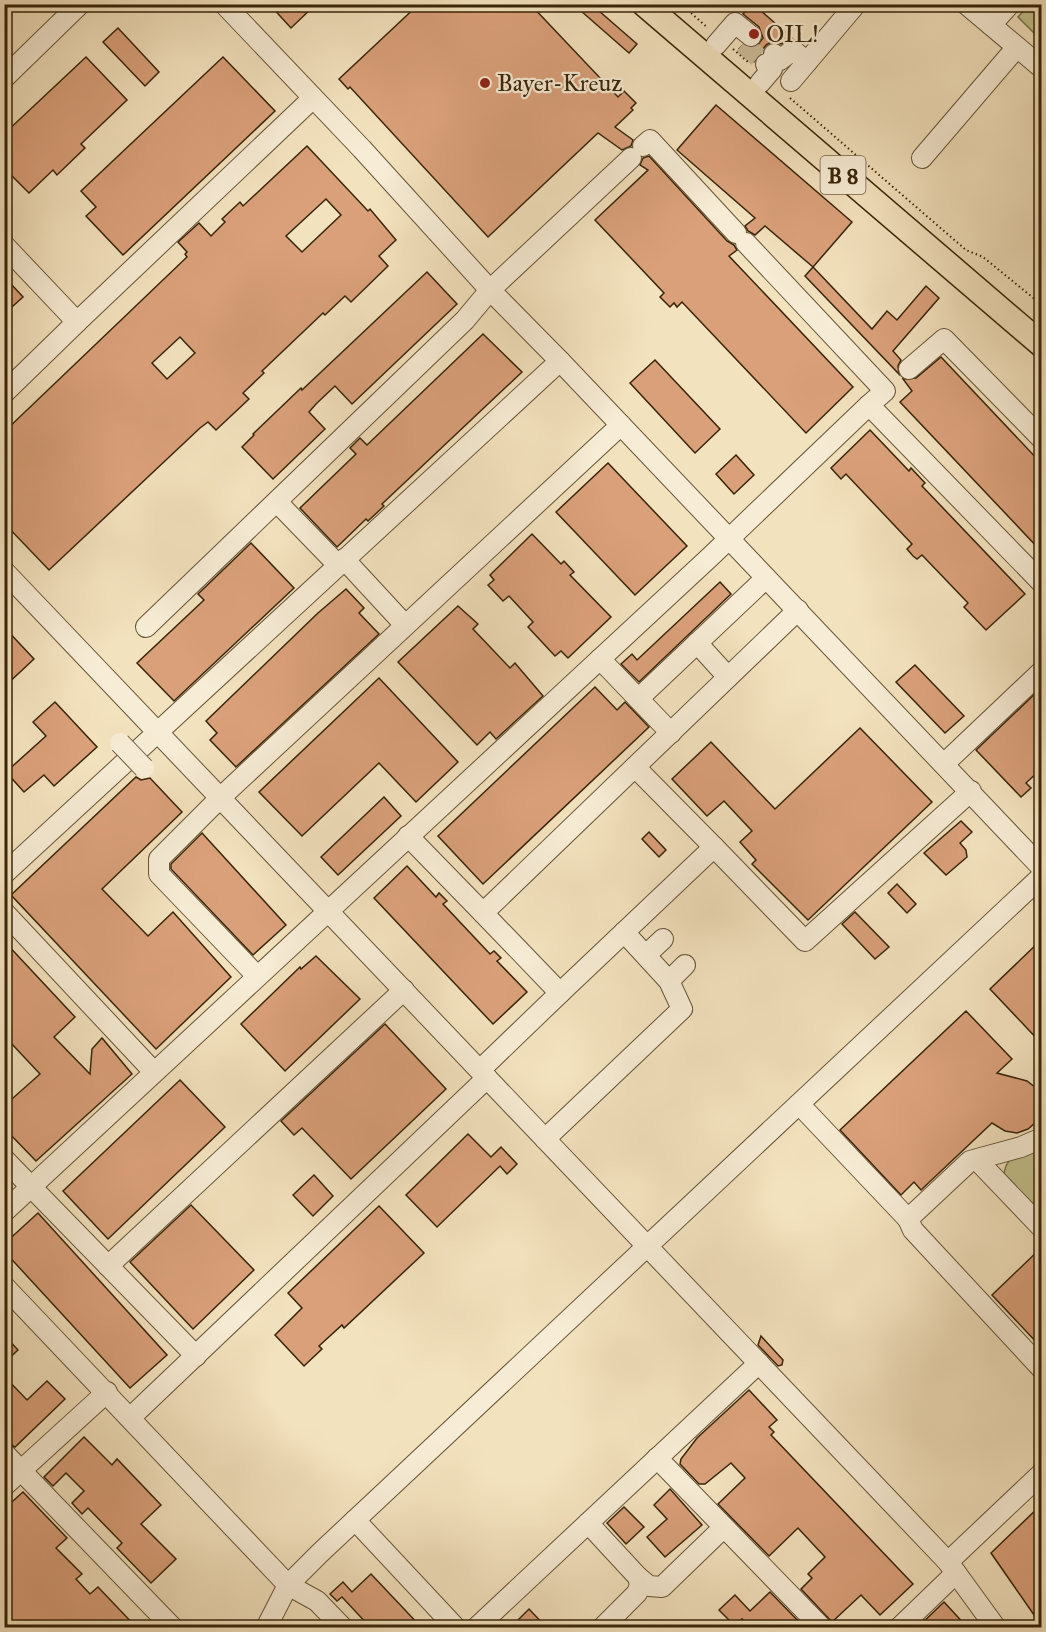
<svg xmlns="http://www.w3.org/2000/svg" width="1046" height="1632" font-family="'IM FELL Great Primer',serif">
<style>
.green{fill:#c2c18d;stroke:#7c724a;stroke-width:1.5}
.building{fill:#daa07a;stroke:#372408;stroke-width:1.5;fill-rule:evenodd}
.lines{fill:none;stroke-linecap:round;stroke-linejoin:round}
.minor-tunnel{stroke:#cdbc9a;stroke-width:20;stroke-dasharray:20 10;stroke-linecap:butt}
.minor-casing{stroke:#665436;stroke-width:22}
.major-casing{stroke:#372408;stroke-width:27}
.path{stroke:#372408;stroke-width:2;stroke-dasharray:1.5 3;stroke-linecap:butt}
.minor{stroke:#f7ecd5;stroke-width:20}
.major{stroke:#f3e2be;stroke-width:24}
.minor-bridge-casing{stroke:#665436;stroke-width:22;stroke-linecap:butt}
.minor-bridge{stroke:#f7ecd5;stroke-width:20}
.poi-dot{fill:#8f2418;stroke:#f7ecd5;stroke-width:2}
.labels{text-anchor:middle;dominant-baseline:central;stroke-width:4.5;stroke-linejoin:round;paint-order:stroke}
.shield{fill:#f7ecd5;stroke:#716046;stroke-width:1.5}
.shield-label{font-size:22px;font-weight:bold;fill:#372408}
.poi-label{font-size:24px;fill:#372408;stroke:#f7ecd5;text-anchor:start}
</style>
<rect width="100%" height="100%" fill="#f3e2be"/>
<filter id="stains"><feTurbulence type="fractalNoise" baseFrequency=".00333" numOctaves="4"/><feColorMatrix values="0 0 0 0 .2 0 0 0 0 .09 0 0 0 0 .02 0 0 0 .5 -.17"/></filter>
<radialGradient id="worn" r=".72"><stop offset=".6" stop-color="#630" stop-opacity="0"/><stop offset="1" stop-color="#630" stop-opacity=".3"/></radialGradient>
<g class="green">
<polygon points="1029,5 1041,5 1041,40 1018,17"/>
<path d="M1041,1149V1220L1004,1177C1004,1154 1022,1153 1041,1149Z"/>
</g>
<g class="building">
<polygon points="269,4 316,4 291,28"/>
<polygon points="419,4 530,4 618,97 624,91 636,103 631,108 633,110 615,127 633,140 631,146 622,150 598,133 488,237 350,87 348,89 339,79"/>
<polygon points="586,4 591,4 637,44 629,53 581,11"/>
<polygon points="753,4 792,38 781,44 771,42 766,45 754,62 739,49 743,45 756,47 763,38 759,27 743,14"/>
<polygon points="118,28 159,72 145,86 103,42"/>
<polygon points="86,57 127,100 81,144 85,148 57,175 53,170 29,193 4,168 4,134"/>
<polygon points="223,57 275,111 123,255 86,216 96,207 81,191"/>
<polygon points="716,105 852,222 813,267 872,329 887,311 897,320 926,286 939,298 893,351 901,360 898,366 899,374 805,276 813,267 765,226 755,235 748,231 745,226 755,218 677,150"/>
<path d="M307,146L368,211L370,209L396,240L379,256L388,266L351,302L345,296L325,315L323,313L262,371L264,373L243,393L249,399L216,430L208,422L200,428L49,570L4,523V432L187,257L185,254L187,252L178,242L199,223L211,236L225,222L222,219L240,202L243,206ZM326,199L341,215L302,252L286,236ZM180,337L195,353L167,379L152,363Z"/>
<polygon points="649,156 727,241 734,245 737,250 729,256 853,387 806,433 682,302 677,307 674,303 670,307 660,297 664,293 595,220 648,170 640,165 643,158"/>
<polygon points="427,272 457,304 352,404 335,386 316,404 309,412 325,429 273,479 242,447 254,435 253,434 301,388 302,390"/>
<polygon points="11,284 23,297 4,314 4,289"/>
<polygon points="483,334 522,372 382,504 384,506 368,521 366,519 337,547 300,508 356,454 350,448 360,438 367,445"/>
<polygon points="941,357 1041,463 1041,551 900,402 912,391 903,379 916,378"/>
<polygon points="655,360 720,429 695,453 630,383"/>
<polygon points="870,430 909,471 911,468 925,483 922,486 1025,594 986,630 964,607 968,603 922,555 917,559 913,556 907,549 912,544 846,474 841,479 831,468"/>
<polygon points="736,455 754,475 734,494 716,474"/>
<polygon points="608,463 687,546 635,595 556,512"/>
<polygon points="532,534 561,564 564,561 574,572 570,575 611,617 568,658 561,651 555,656 528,627 533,622 509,596 503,601 488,585 494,580 490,575"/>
<polygon points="251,543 294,588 174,701 137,663 204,600 198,594"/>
<polygon points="720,582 731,594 639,682 621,664 632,654 637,660"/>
<polygon points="346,589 364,608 359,613 379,634 236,767 210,740 217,733 206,721 318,613"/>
<polygon points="458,606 478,624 473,629 510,668 515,663 543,696 496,739 490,732 477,745 398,662"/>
<polygon points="4,627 34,659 4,687"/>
<polygon points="915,665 964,716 945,733 896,682"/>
<polygon points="379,678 458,762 416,802 379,763 302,836 259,792"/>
<polygon points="595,687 617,710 625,702 649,727 483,884 438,836"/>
<polygon points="1041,688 1041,769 1026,783 1031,788 1021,797 976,750"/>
<polygon points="55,702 97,747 54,786 44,775 24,792 6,772 46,736 33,722"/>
<polygon points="860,728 932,802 808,920 752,864 756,860 740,842 752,831 724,801 707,816 672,779 711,742 775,809"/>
<polygon points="136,777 141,780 150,778 182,812 102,889 148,936 173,912 231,977 156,1049 11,895"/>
<polygon points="384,797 401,816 338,875 321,857"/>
<polygon points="961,821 972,832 960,843 966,850 967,857 946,875 924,853"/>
<polygon points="649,832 666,850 659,857 642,839"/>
<polygon points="202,833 286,925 253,955 171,869 171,864"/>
<polygon points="407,866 436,897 439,893 447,901 443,904 490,954 494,951 501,958 497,961 527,992 493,1024 374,898"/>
<polygon points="897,884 916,904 907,913 888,893"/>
<polygon points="855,912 889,947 875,959 842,924"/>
<polygon points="1041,940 1041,1043 990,989"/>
<polygon points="4,941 75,1017 54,1037 90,1074 92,1049 102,1038 132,1074 36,1161 4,1128 4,1106 40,1074 10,1042 4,1047"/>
<polygon points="316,956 360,999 285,1071 241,1024 300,967 301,969"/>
<polygon points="966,1011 1012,1059 997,1073 1027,1081 1036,1088 1041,1099 1041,1111 1036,1122 1028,1129 1017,1133 1005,1131 992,1123 921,1190 914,1182 901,1195 840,1130"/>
<polygon points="385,1024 446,1089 351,1179 302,1128 294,1135 281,1121"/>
<polygon points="180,1080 225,1127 108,1239 63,1191"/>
<polygon points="468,1134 491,1157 501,1147 517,1164 507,1174 500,1166 437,1227 406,1195"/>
<polygon points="314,1175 333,1196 313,1216 293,1195"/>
<polygon points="191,1205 254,1270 193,1329 130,1262"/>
<polygon points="379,1206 424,1253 344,1328 342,1325 319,1346 322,1349 304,1366 275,1335 302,1308 288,1293"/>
<polygon points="38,1213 167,1355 130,1388 4,1251 4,1244"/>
<polygon points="1041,1248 1041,1347 992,1295"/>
<polygon points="4,1335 18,1350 4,1363"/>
<polygon points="761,1336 783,1360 782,1365 778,1366 758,1345"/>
<polygon points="4,1376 27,1400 47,1381 65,1399 15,1447 4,1441"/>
<polygon points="749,1390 777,1420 769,1427 774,1432 771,1435 913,1584 880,1615 861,1595 832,1622 801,1589 812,1578 808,1574 825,1557 798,1528 769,1556 718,1504 745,1478 731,1463 705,1484 699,1484 680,1464 681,1459 697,1438"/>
<polygon points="84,1437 112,1465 117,1459 161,1505 141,1524 176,1559 151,1583 117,1548 122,1543 88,1508 82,1514 72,1503 84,1491 66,1473 53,1486 44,1477"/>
<polygon points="670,1489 702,1525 665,1557 647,1537 667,1519 654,1505"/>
<polygon points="23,1492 67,1538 56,1548 82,1574 76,1579 90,1594 98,1587 137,1628 4,1628 4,1509"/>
<polygon points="1041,1505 1041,1625 991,1553"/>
<polygon points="624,1507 644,1527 626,1544 607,1523"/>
<polygon points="371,1574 422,1628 371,1628 342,1597 337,1601 330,1594 343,1582 352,1592"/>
<polygon points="770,1592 805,1628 749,1628 742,1619 735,1626 719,1610 735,1595 750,1611"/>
<polygon points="944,1602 968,1628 917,1628"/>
<polygon points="529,1609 547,1628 510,1628"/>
</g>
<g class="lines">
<polyline class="minor-tunnel" points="743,44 766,64"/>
<defs>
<g id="minor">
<polyline points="224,4 362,149 490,290 560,361 1042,868"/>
<polyline points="966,4 1042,68"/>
<polyline points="991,25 1010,4"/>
<polyline points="716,45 735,23 751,36"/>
<polyline points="774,54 780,60 793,50 807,62"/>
<polyline points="4,78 80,4"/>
<polyline points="791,81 856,4"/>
<polyline points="760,83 772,69 766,64"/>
<polyline points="643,146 650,140 736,233"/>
<polyline points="922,158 1017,47"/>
<polyline points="746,243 885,391 869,405"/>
<polyline points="4,245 77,322 4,393"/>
<polyline points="77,322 313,98"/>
<polyline points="909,369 944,339 1042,439"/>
<polyline points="277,502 338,565"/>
<polyline points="344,559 405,625"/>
<polyline points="4,571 948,1562 996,1628"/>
<polyline points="146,627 465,320 490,290 631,158"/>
<polyline points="697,643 728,677"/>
<polyline points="600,659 671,733"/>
<polyline points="638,699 766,578"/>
<polyline points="945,763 1042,671"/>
<polyline points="635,767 714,847"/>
<polyline points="408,836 483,913"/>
<polyline points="4,874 560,361"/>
<polyline points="4,912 154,1072"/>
<polyline points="646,955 663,939"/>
<polyline points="257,976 159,874 159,859 220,798 621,425"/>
<polyline points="669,981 685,965"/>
<polyline points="560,993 714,847 805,941 971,791"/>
<polyline points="480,1070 560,993 483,913 798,610"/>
<polyline points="799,1104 908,1219 970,1161 1021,1147 1042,1138"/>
<polyline points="545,1139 682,1009 669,981 624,932"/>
<polyline points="4,1159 196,1356"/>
<polyline points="977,1160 1042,1228"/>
<polyline points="4,1212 710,557 869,405 1042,583"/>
<polyline points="908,1219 913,1230 1042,1369"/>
<polyline points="108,1266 404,990"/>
<polyline points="4,1286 288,1585 317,1601 343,1628"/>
<polyline points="131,1417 487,1078"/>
<polyline points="4,1453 173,1628"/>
<polyline points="657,1458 822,1628"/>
<polyline points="4,1486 107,1392"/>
<polyline points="355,1520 456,1628"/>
<polyline points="588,1523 638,1577 640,1585 637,1593 602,1628"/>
<polyline points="948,1562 1042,1473"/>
<polyline points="638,1577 649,1586 662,1587 723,1528"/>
<polyline points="266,1628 288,1585 320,1553 1042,876"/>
<polyline points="476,1628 759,1363"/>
<polyline points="899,1628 956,1573"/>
</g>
<polyline id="major" points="644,4 1042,345"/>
</defs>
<use href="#minor" class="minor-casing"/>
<use href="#major" class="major-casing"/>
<g class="path">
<polyline points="681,4 708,28"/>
<polyline points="733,49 749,63"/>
<polyline points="790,98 966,250 983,257 1042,305"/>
<polyline points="1036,362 1042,367"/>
</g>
<use href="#minor" class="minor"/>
<use href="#major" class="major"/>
<defs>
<polyline id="minor-bridge" points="120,743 144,768"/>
</defs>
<use href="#minor-bridge" class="minor-bridge-casing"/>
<use href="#minor-bridge" class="minor-bridge"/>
</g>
<g class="poi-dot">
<circle cx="754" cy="34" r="6"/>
<circle cx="485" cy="83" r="6"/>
</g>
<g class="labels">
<rect class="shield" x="820.5" y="156" width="45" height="38" rx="4.5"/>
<g class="shield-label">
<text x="843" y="175">B 8</text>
</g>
<g class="poi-label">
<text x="766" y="34">OIL!</text>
<text x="497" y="83">Bayer-Kreuz</text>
</g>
</g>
<rect width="1046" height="1632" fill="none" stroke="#f3e2be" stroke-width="24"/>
<rect x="6" y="6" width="1034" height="1620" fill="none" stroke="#372408" stroke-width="3"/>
<rect x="12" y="12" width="1022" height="1608" fill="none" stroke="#372408" stroke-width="1.5"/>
<rect width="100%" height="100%" filter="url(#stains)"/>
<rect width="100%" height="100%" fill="url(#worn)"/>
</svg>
